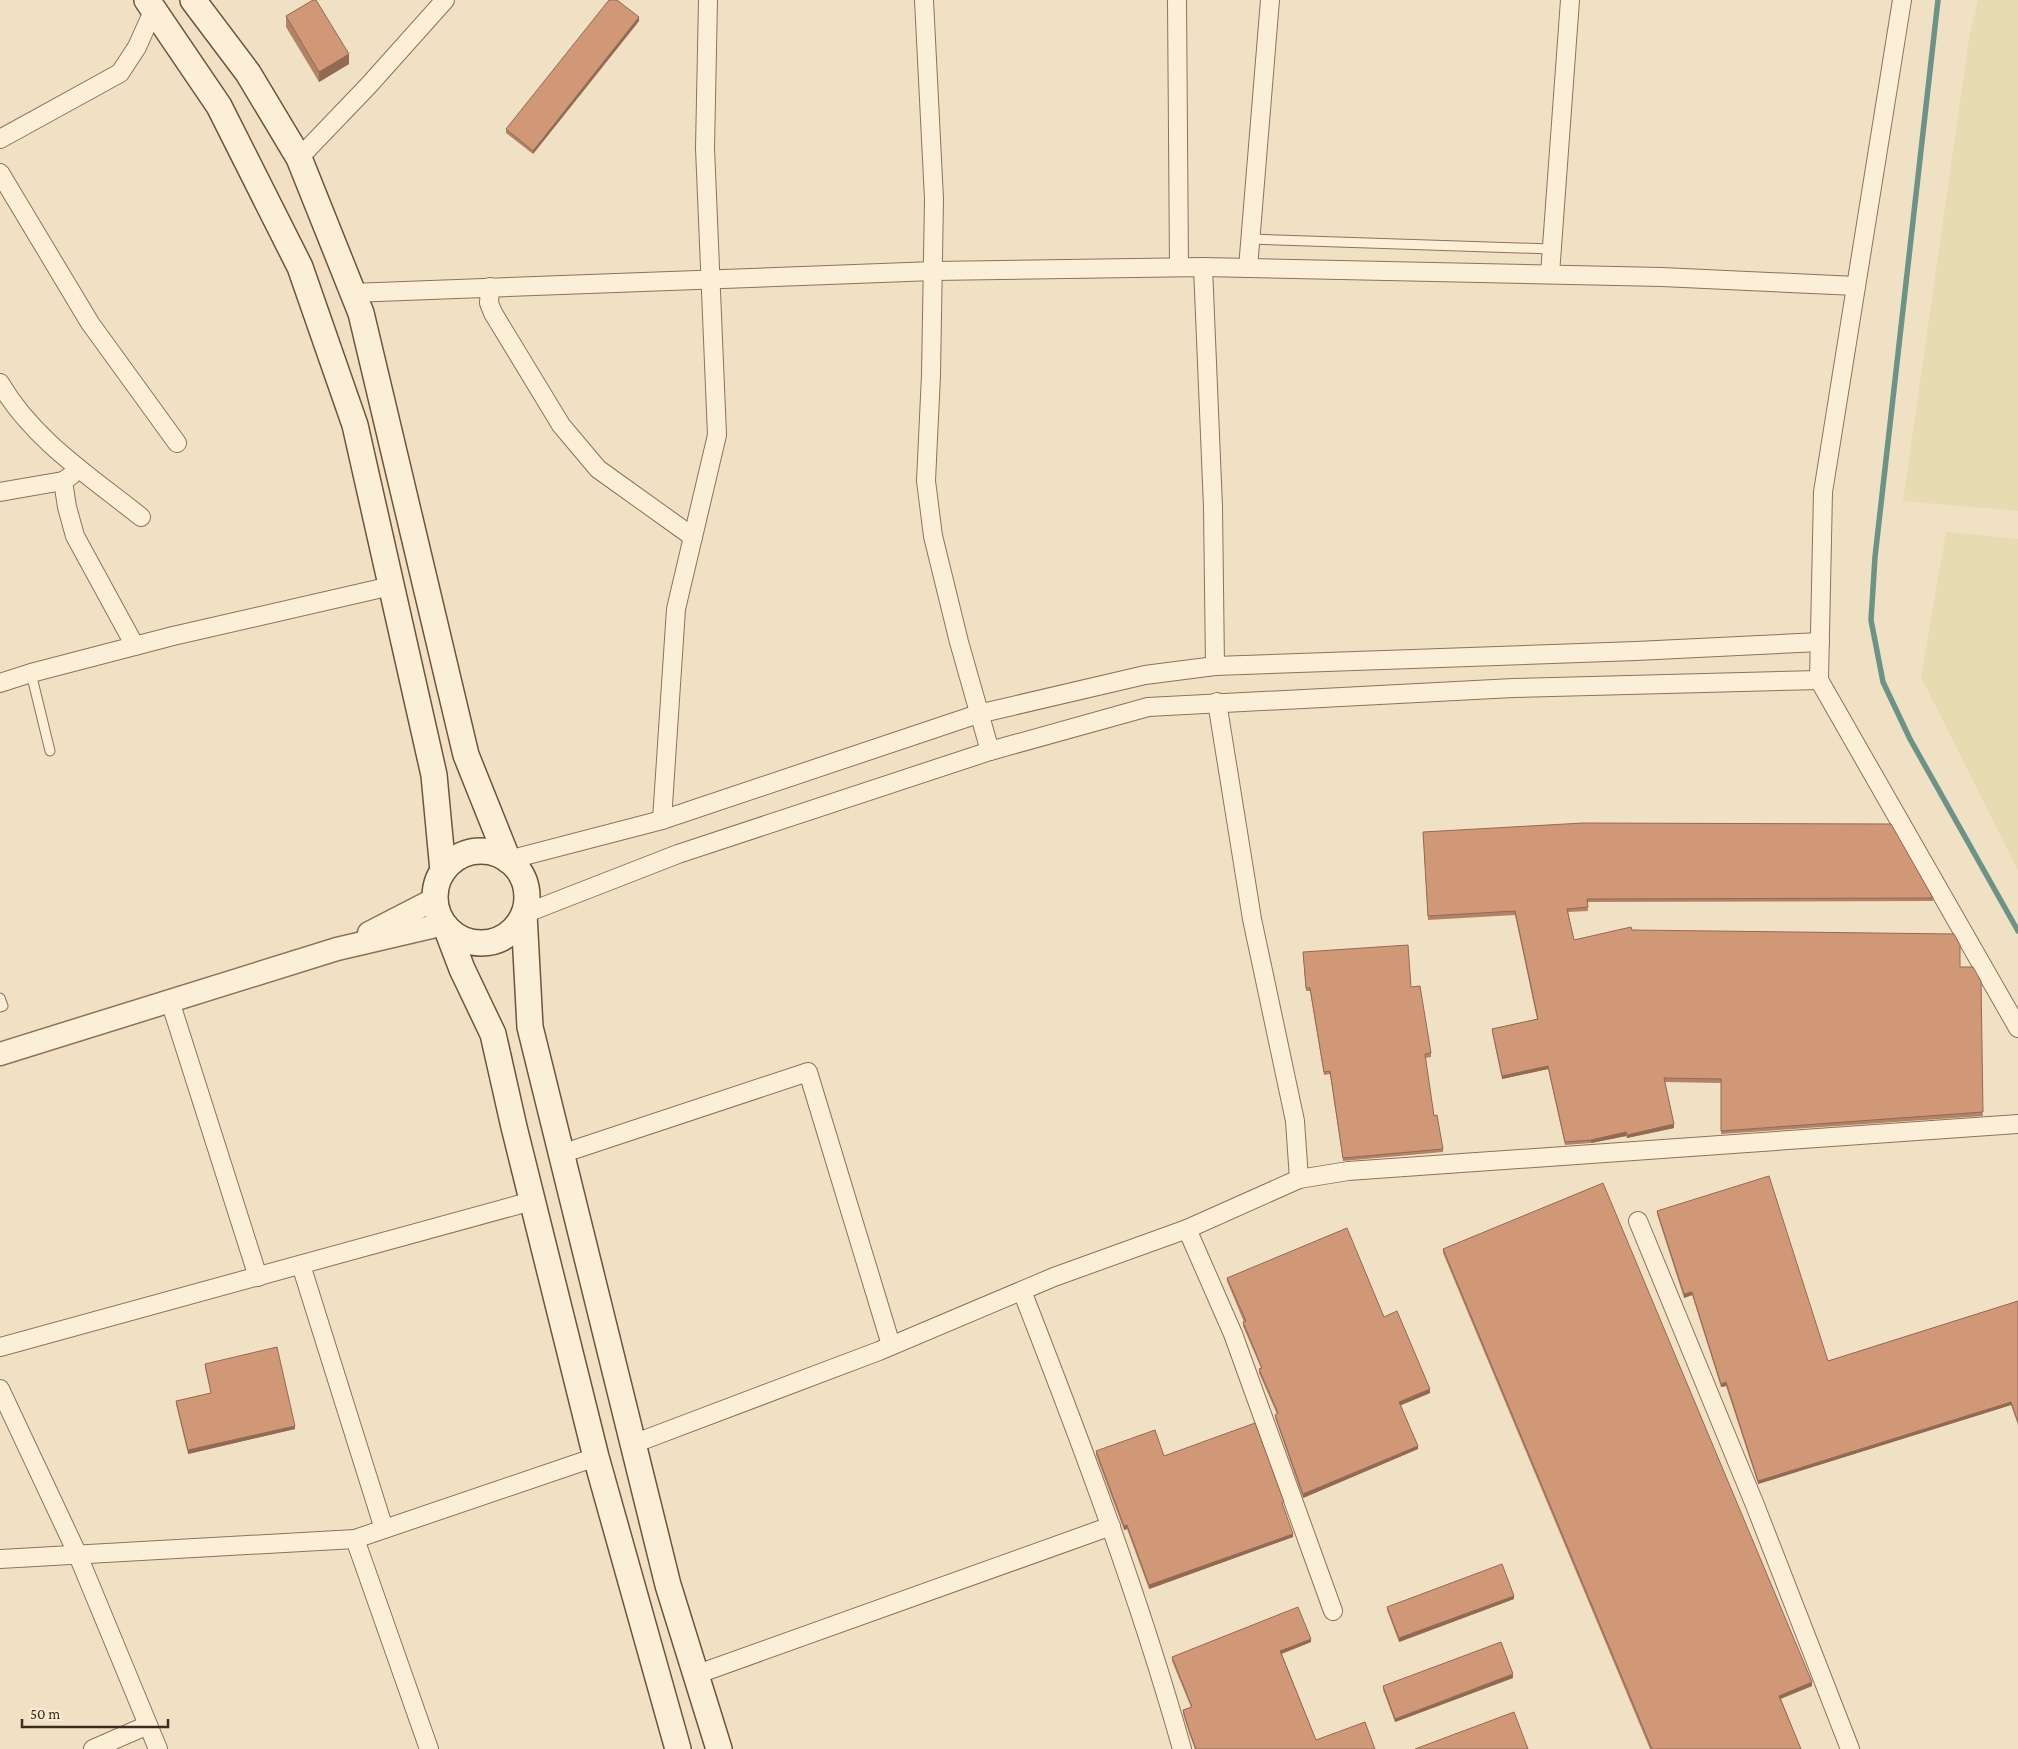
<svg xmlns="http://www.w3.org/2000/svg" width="2018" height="1749" font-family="'Crimson Pro',serif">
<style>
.farmland{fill:#e7dbb1}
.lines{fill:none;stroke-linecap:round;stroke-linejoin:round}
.stream{stroke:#6c9387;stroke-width:5.5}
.service-casing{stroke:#8d7259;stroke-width:11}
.minor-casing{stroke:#8d7259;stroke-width:20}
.tertiary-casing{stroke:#8d7259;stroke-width:25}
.secondary-casing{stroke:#6f533c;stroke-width:28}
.service{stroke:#fbefd8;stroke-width:9}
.minor{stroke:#fbefd8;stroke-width:18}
.tertiary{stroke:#fbefd8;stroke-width:22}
.secondary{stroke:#fbefd8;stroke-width:25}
.wall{fill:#b48367}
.shaded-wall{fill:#926a54}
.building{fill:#d19878;stroke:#926a54}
</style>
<rect width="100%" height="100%" fill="#f1e1c4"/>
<g class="farmland">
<polygon points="1978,0 2018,0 2018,511 1903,501 1969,39"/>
<polygon points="1946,532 2018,539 2018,870 1921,677"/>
</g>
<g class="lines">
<polyline class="stream" points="1938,0 1875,557 1871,620 1883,682 1910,739 2018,931"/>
<defs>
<g id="service">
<polyline points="1250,239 1552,249"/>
<polyline points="31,673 50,751"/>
<polyline points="0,998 3,1006 0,1007"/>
</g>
<g id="minor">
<polyline points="924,0 934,199 931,375 926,481 933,536 959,642 990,751"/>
<polyline points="1177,0 1179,267"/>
<polyline points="1902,0 1823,492 1819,680 2018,1028"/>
<polyline points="0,139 120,73 137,47 154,9"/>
<polyline points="299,158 369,85 445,0"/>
<polyline points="0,173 90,323 177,443"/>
<polyline points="1203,267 1213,507 1215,666"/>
<polyline points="1248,268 1270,0"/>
<polyline points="1550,274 1570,0"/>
<polyline points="490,287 489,303 493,313 561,425 598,469 693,537"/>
<polyline points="351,293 934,271 1203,267 1662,277 1856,286"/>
<path d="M0,383C32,439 91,477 141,517"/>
<polyline points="63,481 67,507 75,536 135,646"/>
<polyline points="0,492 63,481 72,475"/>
<polyline points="0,683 31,673 173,636 391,586"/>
<polyline points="1217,702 1252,919 1295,1121 1299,1179"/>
<polyline points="662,820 676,609 717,435 705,148 708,0"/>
<polyline points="508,860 662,820 978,714 1145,675 1215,666 1636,651 1820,642"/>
<polyline points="524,914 678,854 990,751 1148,707 1513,688 1819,680"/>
<polyline points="170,1001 258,1277"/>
<polyline points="561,1154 808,1072 891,1345"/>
<polyline points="1638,1221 1755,1505 1850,1749"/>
<polyline points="1187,1229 1233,1334 1333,1611"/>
<polyline points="301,1265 384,1529"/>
<path d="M1022,1291C1081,1442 1138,1593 1182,1749"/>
<polyline points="0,1347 532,1201"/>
<polyline points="0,1389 77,1553 158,1749"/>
<polyline points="633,1444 879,1351 1054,1277 1187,1229 1299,1179 1348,1171 2018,1124"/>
<polyline points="355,1539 429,1749"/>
<polyline points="0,1559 355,1539 596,1457"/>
<polyline points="695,1675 1111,1526"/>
<polyline points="93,1749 148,1725"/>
</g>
<g id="tertiary">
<polyline points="369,933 435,899"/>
<polyline points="0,1054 337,949 444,924"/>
</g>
<g id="secondary">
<polyline points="147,0 219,106 300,267 355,425 434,775 443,871"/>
<polyline points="193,0 248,73 299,158 361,313 466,755 508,860"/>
<circle cx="481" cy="897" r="46"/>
<polyline points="524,914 530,1027 668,1585 719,1749"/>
<polyline points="446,927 462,969 493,1034 514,1127 596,1457 678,1749"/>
</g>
</defs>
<use href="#service" class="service-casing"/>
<use href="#minor" class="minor-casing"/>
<use href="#tertiary" class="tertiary-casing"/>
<use href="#secondary" class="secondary-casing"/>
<use href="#service" class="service"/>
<use href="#minor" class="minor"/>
<use href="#tertiary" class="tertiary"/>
<use href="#secondary" class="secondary"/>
</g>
<g class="wall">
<polygon points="286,16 349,64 319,82 286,27"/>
<polygon points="639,21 533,154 506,133 506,129"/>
<polygon points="1423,832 1933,898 1933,901 1587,902 1588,911 1568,912 1574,940 1632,930 1960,967 1983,1116 1721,1134 1721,1083 1665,1082 1674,1128 1627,1138 1626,1136 1591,1143 1565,1145 1548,1069 1502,1079 1492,1032 1492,1029 1537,1019 1515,915 1428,920"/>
<polygon points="1303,952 1411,987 1431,1053 1431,1057 1425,1058 1434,1116 1443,1149 1443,1152 1343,1161 1330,1074 1324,1075 1310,991 1306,991"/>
<polygon points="1657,1211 1828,1361 2018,1301 2018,1425 2011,1405 1758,1484 1726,1386 1721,1387 1692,1295 1684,1298 1657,1214"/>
<polygon points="1443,1249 1812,1686 1781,1699 1801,1749 1650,1749 1443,1253"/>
<polygon points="1227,1278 1384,1317 1430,1393 1401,1405 1418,1449 1303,1498 1275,1418 1275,1415 1277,1414 1259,1373 1259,1369 1261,1368 1243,1326 1243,1322 1244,1322 1227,1281"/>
<polygon points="205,1364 295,1429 188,1454 176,1404 176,1401 211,1393 205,1368"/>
<polygon points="1096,1451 1164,1456 1284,1506 1283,1506 1293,1537 1149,1589 1127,1529 1124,1530 1096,1455"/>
<polygon points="1514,1599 1399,1642 1387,1610 1387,1607"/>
<polygon points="1311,1642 1282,1654 1316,1740 1375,1749 1195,1749 1189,1733 1183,1714 1183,1710 1191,1707 1172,1661 1172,1657"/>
<polygon points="1513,1678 1395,1722 1383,1690 1383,1686"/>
</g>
<g class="shaded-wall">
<polygon points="639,17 639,21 533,154 533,151"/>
<polygon points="349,54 349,64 319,82 319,72"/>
<polygon points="1548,1066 1548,1069 1502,1079 1502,1076"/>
<polygon points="1674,1124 1674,1128 1627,1138 1627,1135"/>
<polygon points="1626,1132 1626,1136 1591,1143 1591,1140"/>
<polygon points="1692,1292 1692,1295 1684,1298 1684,1294"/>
<polygon points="1726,1382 1726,1386 1721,1387 1721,1384"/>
<polygon points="1430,1389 1430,1393 1399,1406 1399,1402"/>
<polygon points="2011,1402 2011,1405 1758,1484 1758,1481"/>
<polygon points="295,1426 295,1429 188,1454 188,1450"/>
<polygon points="1418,1446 1418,1449 1303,1498 1303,1494"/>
<polygon points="1127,1525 1127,1529 1124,1530 1124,1526"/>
<polygon points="1293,1534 1293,1537 1149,1589 1149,1585"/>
<polygon points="1514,1596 1514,1599 1399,1642 1399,1638"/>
<polygon points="1311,1639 1311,1642 1280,1654 1280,1651"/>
<polygon points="1513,1674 1513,1678 1395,1722 1395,1719"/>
<polygon points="1812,1682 1812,1686 1779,1699 1779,1696"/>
</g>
<g class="building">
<polygon points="313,0 316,0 349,54 319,72 286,16"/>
<polygon points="609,0 617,0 639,17 533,151 506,129"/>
<polygon points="1583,823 1891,824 1933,898 1587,899 1588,907 1567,909 1574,940 1631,927 1632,930 1954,934 1960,945 1960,967 1973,967 1981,981 1983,1112 1721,1131 1721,1079 1664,1078 1674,1124 1627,1135 1626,1132 1591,1140 1565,1142 1548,1066 1502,1076 1492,1029 1538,1019 1515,911 1428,916 1423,832"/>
<polygon points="1408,945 1411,987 1420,986 1431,1053 1425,1054 1434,1116 1437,1115 1443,1149 1343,1158 1330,1071 1324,1072 1310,988 1306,988 1303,952"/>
<polygon points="1769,1176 1828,1361 2018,1301 2018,1422 2011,1402 1758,1481 1726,1382 1721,1384 1692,1292 1684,1294 1657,1211"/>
<polygon points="1603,1183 1812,1682 1779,1696 1801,1749 1652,1749 1443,1249"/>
<polygon points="1347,1228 1384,1317 1397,1311 1430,1389 1399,1402 1418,1446 1303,1494 1275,1415 1278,1413 1259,1369 1262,1368 1243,1322 1246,1321 1227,1278"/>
<polygon points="277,1347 295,1426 188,1450 176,1401 211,1393 205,1364"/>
<polygon points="1255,1423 1284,1502 1282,1503 1293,1534 1149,1585 1127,1525 1124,1526 1096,1451 1155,1430 1164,1456"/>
<polygon points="1502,1564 1514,1596 1399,1638 1387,1607"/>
<polygon points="1298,1607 1311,1639 1280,1651 1316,1740 1365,1722 1375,1749 1196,1749 1189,1730 1183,1710 1192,1707 1172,1657"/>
<polygon points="1501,1642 1513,1674 1395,1719 1383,1686"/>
<polygon points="1514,1712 1528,1749 1415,1749"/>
</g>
<path d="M22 1719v8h146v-8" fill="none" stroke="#3c2b1e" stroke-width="2.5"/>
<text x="30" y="1719" font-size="15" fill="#3c2b1e" stroke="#f8ecd5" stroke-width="4" paint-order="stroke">50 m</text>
</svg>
